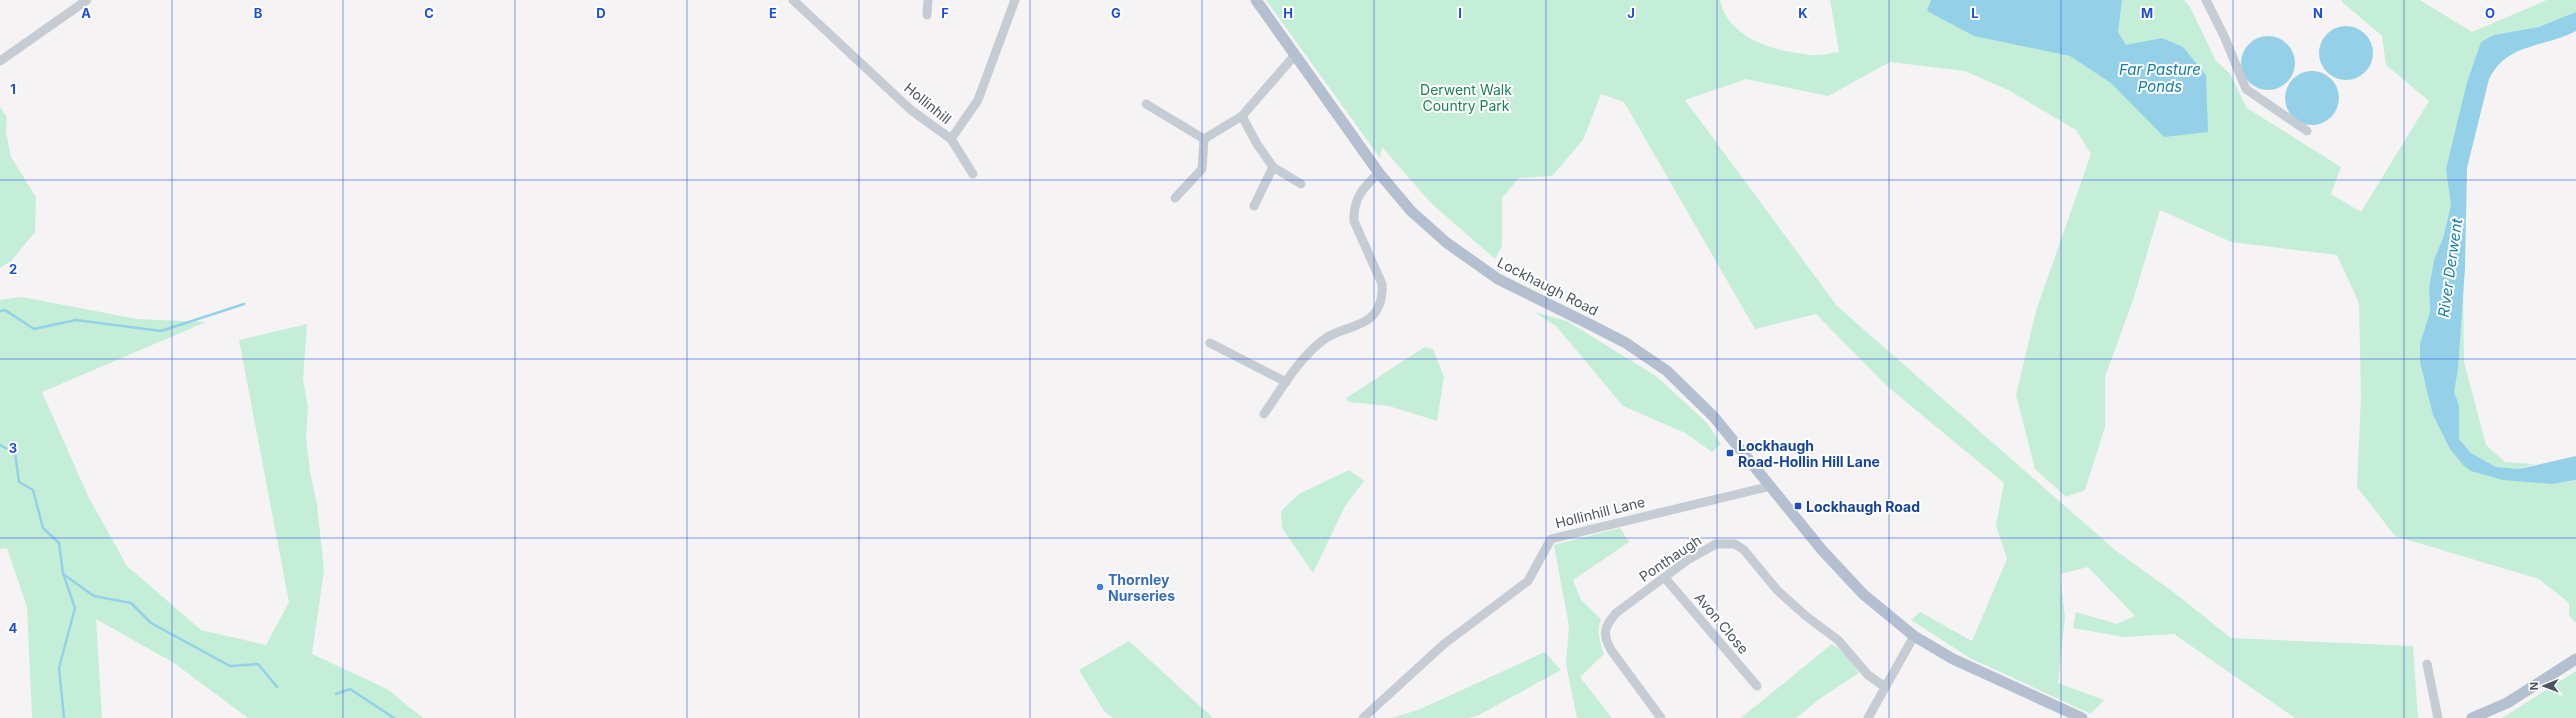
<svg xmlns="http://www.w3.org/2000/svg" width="2576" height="718" font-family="Inter,sans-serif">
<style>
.green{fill:#c5eed9}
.water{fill:#95d0e9}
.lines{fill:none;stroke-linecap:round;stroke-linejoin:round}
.stream{stroke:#95d0e9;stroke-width:2.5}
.minor{stroke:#c5ccd3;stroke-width:9}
.major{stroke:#b4c0cf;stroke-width:11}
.grid{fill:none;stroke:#1d4ed8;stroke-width:1;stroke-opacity:0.55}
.transit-dot{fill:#1a4fb4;stroke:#fff;stroke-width:1.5}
.shop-dot{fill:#3f7fe0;stroke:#fff;stroke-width:1.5}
.labels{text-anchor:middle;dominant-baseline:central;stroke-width:4;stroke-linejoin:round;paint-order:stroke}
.park-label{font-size:14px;fill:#1d7f57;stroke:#fff}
.street-label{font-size:14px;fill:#4b545f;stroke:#fff}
.transit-label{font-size:14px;font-weight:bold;fill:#164399;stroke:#fff;text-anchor:start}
.shop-label{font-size:14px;font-weight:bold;fill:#366cbe;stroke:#fff;text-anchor:start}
.water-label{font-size:15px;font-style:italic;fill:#147da9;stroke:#fff}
.grid-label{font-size:13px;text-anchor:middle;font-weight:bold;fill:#1d4ed8;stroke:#fff;stroke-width:4;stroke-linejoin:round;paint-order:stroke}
</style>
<rect width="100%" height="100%" fill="#f5f3f3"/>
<g class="green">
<path d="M1266,0H1720C1729,40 1775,51 1811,55C1820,56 1830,53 1839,52L1830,0H2184L2190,7L2216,61L2230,74L2247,108L2341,167L2331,194L2361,212L2429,101L2386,65L2382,36L2342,2V0H2420L2472,32L2547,0H2576V12C2559,21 2542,27 2523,31C2508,35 2495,35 2481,42L2467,82L2459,120L2451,205L2443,238L2434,260L2429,288L2430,312L2420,344V362L2450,449C2492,468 2528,492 2576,480V623L2569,616V603L2539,579L2395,536L2357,487L2361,396L2359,303L2337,255L2231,242L2160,210L2133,300L2105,377V427L2085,490L2066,497L2035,469L2016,395L2036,311L2091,154L2076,130L2008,90L1965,71L1890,62L1828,96L1746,79L1685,100L1837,306L2115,550L2176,594L2231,638L2413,646L2418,718H2295L2174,634L2124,637L2073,628L2076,612L2117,624L2135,616L2088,567L2060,574L2065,617L2058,683L2104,700L2091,714L1970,658L1911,620L1920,612L1972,641L2007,559L1996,525L2004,483L1887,386L1816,314L1755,329L1624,102L1601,94L1583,140L1552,176L1519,178L1502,198V246L1495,259L1431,203L1382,147L1380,158Z"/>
<polygon points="0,107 7,117 6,132 11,157 36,197 35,232 11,261 0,268"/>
<polygon points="2463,283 2464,362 2486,445 2505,462 2534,464 2519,469 2496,467 2471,453 2459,439 2459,405 2454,392 2458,370"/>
<polygon points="22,297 137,319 206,322 42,392 88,496 127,566 201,630 266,645 289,602 239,340 307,324 303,379 308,407 306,438 310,472 317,504 324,570 312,654 387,689 423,718 248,718 174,663 96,619 102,718 32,718 27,607 7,548 0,549 0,300"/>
<polygon points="1534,312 1567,321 1656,376 1707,423 1721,444 1712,452 1685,433 1623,406 1556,326"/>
<polygon points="1425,347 1433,349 1444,377 1437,421 1389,406 1349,402 1346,398"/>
<polygon points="1349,470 1364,481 1345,506 1313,573 1282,528 1281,511 1299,494"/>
<path d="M1620,528L1629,542L1573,580L1581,600L1601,619C1596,631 1600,642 1604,654L1580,677L1612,718H1577L1566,664L1569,626L1554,545Z"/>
<polygon points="1129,641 1213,718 1113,718 1104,711 1079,670"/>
<polygon points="1832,644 1848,656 1859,673 1822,697 1796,718 1741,718"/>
<polygon points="1545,652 1561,670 1477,716 1467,718 1391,718 1418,710"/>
<polygon points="2576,671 2576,718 2502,718"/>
</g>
<g class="water">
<polygon points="1931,0 2122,0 2118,32 2126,45 2162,38 2183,47 2206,75 2208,132 2164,137 2111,83 2070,56 1974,36 1927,11"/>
<path d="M2576,12V31C2541,49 2508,42 2489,79L2467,168L2465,268L2458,370L2454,392L2459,405V439L2471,453L2496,467L2519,469L2576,456V480L2552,484L2503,480L2471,471L2464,466L2450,449L2433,415L2420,362V344L2430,312L2429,288L2434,260L2443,238L2451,205L2446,169L2467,82L2481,42L2494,35L2539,27Z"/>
<circle cx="2346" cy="53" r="27"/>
<circle cx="2268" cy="63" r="27"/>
<circle cx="2312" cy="98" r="27"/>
</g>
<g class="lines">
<g class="stream">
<polyline points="0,311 5,310 34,329 76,320 161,331 244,304"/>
<polyline points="0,445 15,453 19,482 33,490 43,528 59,543 63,573 75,608 59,668 64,718"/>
<polyline points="63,574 94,596 131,603 151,623 230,666 258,664 277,687"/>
<polyline points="336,694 350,689 394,718"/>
</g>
<g class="minor">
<polyline points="793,0 911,110 951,139 978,100 1015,0"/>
<polyline points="2206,0 2224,36 2246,89 2307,131"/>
<polyline points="927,15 928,0"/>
<polyline points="0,61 87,0"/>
<polyline points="1146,104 1204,139 1242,116"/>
<polyline points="951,139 973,174"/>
<polyline points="1273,167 1301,184"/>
<polyline points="1175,198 1202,169 1204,139"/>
<polyline points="1254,206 1273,167 1257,144 1242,116 1295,55"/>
<polyline points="1210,343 1286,382"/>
<path d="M1264,414C1282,388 1300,356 1326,338C1339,329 1358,328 1370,318C1380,310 1383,296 1382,284L1354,221C1353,199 1363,187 1379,173"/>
<polyline points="1665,578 1757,686"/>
<polyline points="2427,664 2438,718"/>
<polyline points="1363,718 1444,644 1528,581 1551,539 1771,486"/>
<path d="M1661,718L1611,650C1602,634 1604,627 1616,613L1689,559L1716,544H1735L1744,550L1777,590L1806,616L1838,640L1868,675L1885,687"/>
<polyline points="1868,718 1914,636"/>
</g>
<g class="major">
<polyline points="1256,0 1379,173 1411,211 1447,243 1498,279 1593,326 1626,343 1667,371 1714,417 1822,550 1863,594 1914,636 1953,659 2082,718"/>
<polyline points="2472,718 2507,703 2576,659"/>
</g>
</g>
<path class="grid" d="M172,0V718M343,0V718M515,0V718M687,0V718M859,0V718M1030,0V718M1202,0V718M1374,0V718M1546,0V718M1717,0V718M1889,0V718M2061,0V718M2233,0V718M2404,0V718M0,180H2576M0,359H2576M0,538H2576"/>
<g class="transit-dot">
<rect x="1726" y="449" width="8" height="8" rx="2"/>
<rect x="1794" y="502" width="8" height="8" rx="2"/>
</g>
<circle class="shop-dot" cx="1100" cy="587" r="4"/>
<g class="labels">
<g class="park-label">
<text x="1466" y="89">Derwent Walk<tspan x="1466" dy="16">Country Park</tspan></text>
</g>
<g class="street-label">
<text transform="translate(928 103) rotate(39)">Hollinhill</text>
<text transform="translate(1548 286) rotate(27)">Lockhaugh Road</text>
<text transform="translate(1600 512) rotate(-14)">Hollinhill Lane</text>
<text transform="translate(1670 558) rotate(-34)">Ponthaugh</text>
<text transform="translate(1722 623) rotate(50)">Avon Close</text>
</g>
<g class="transit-label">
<text x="1738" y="445">Lockhaugh<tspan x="1738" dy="16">Road-Hollin Hill Lane</tspan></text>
<text x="1806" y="506">Lockhaugh Road</text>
</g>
<g class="shop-label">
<text x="1108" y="579">Thornley<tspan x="1108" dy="16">Nurseries</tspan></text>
</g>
<g class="water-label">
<text x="2160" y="69">Far Pasture<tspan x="2160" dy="17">Ponds</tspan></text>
<text transform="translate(2450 268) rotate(-82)">River Derwent</text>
</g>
</g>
<g class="grid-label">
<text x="86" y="18">A</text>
<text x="258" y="18">B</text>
<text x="429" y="18">C</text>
<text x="601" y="18">D</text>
<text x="773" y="18">E</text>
<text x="945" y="18">F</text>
<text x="1116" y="18">G</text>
<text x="1288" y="18">H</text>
<text x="1460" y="18">I</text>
<text x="1631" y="18">J</text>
<text x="1803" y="18">K</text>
<text x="1975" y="18">L</text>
<text x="2147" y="18">M</text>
<text x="2318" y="18">N</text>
<text x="2490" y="18">O</text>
<text x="13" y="94">1</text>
<text x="13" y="274">2</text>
<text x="13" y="453">3</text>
<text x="13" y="633">4</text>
</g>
<g transform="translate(2544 686) rotate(269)" stroke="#ffffff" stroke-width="3" paint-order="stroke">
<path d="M0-3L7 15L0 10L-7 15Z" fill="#4b545f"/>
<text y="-6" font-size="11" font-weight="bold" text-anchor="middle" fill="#4b545f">N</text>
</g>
</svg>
